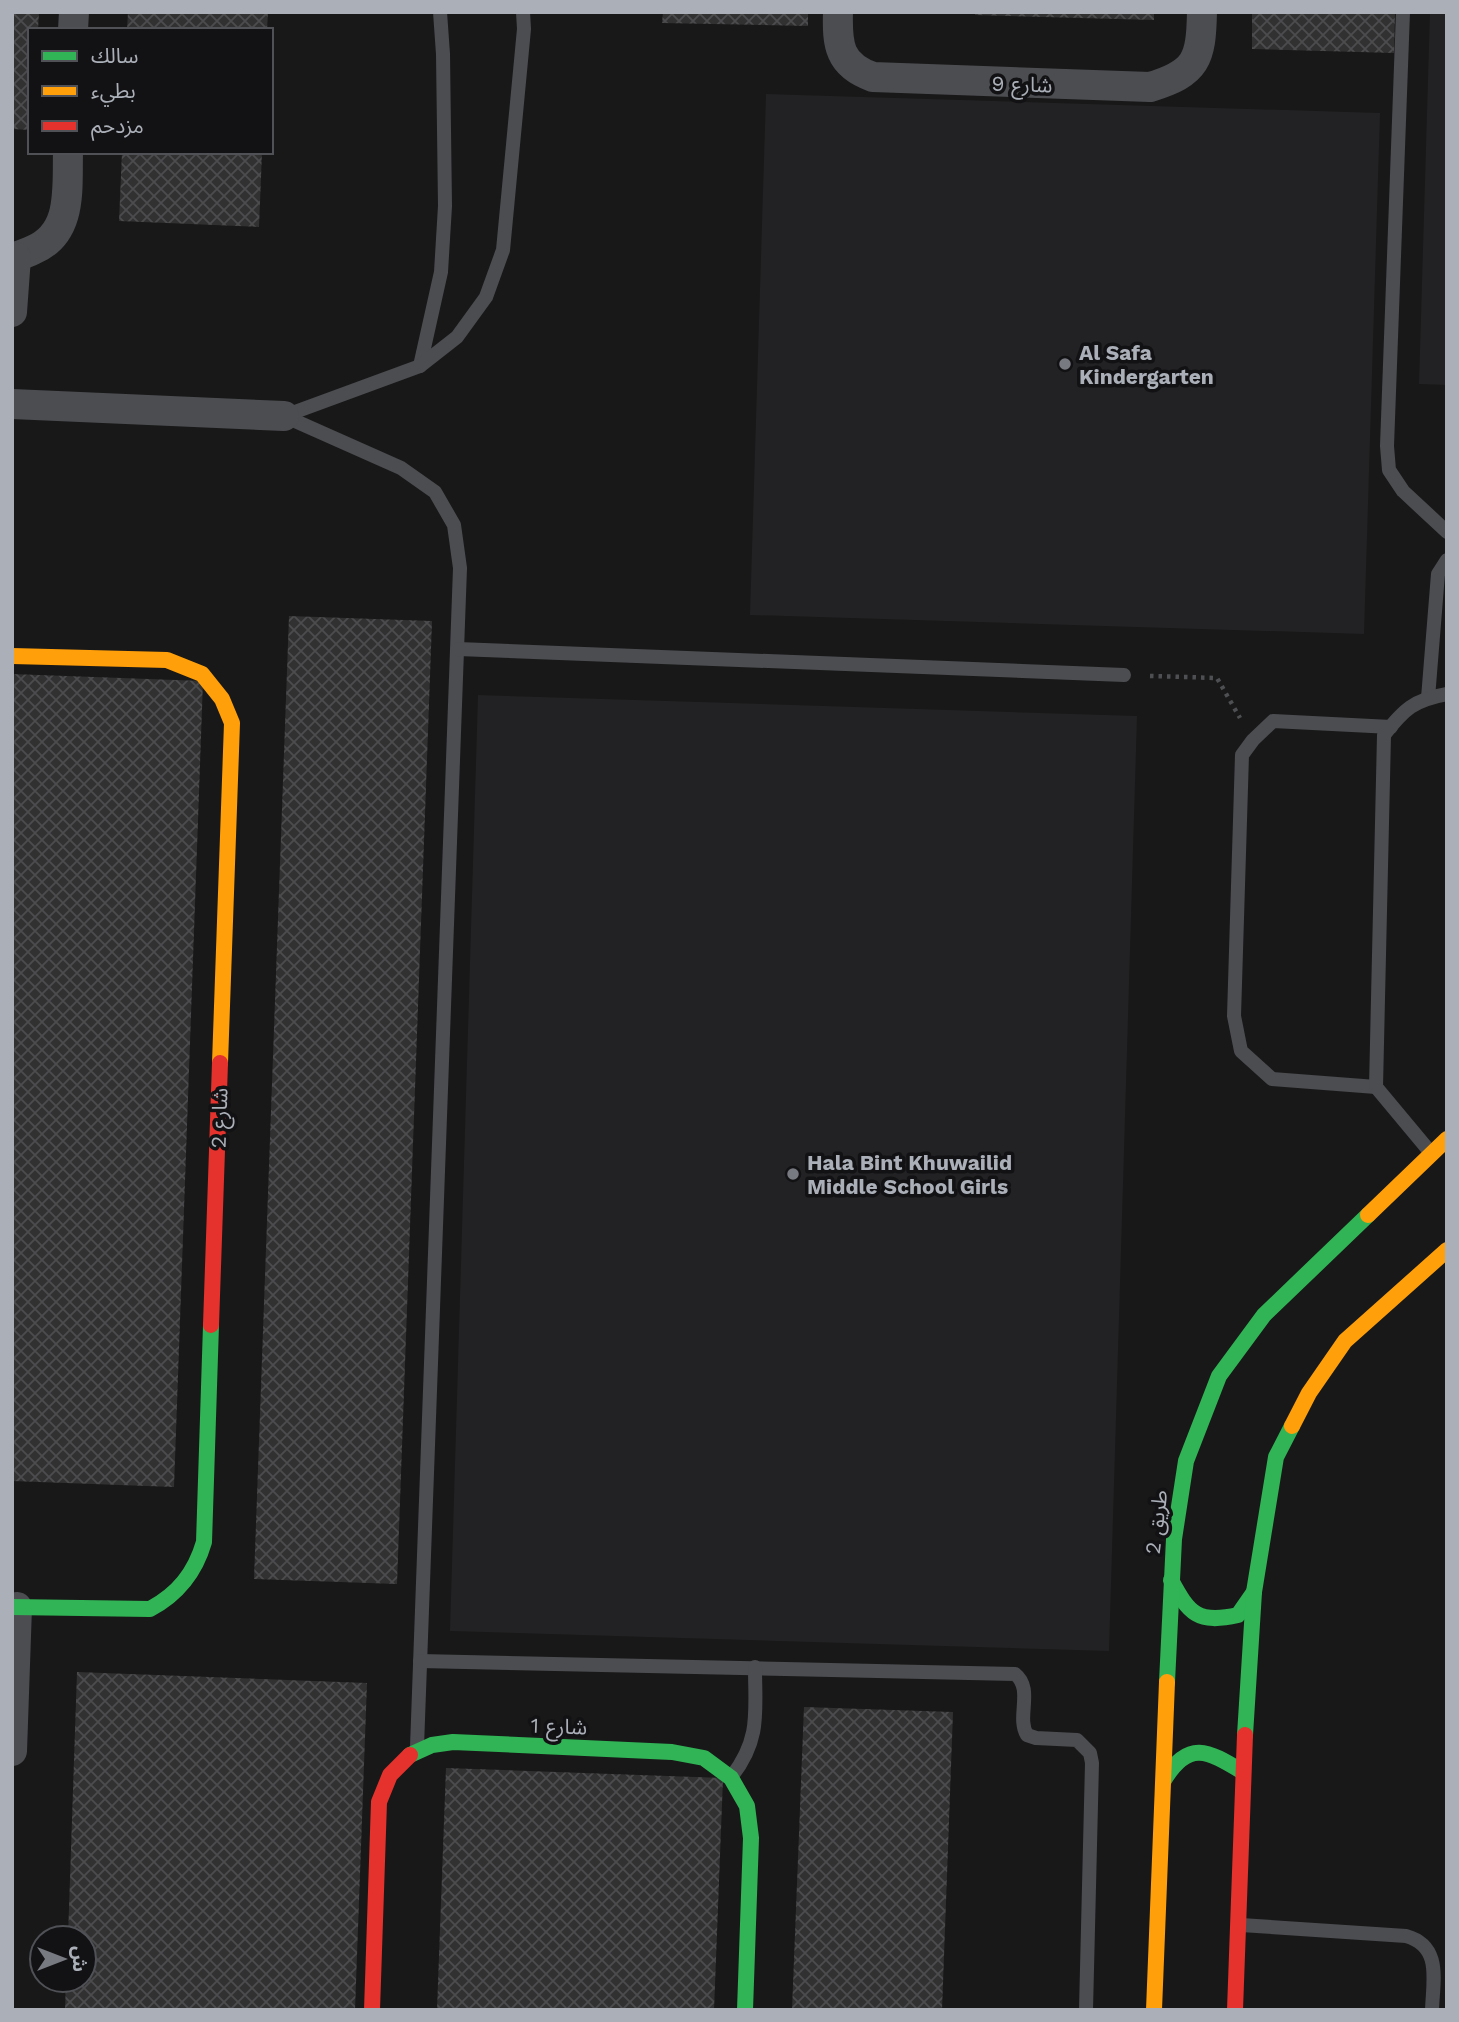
<svg xmlns="http://www.w3.org/2000/svg" width="1459" height="2022" font-family="'Work Sans','Noto Sans Arabic',sans-serif">
<style>
.built{fill:#222224}
.building{fill:url(#building-cross-hatch)}
.lines{fill:none;stroke-linecap:round;stroke-linejoin:round}
.path{stroke:#4e4f52;stroke-width:4.5;stroke-dasharray:3.5 5;stroke-linecap:butt}
.lane{stroke:#4c4d51;stroke-width:14}
.street{stroke:#4c4d51;stroke-width:30}
.fast{stroke:#30b455;stroke-width:16}
.slow{stroke:#ff9f0a;stroke-width:16}
.jam{stroke:#e5322d;stroke-width:16}
.poi-dot{fill:#777a80;stroke:#121214;stroke-width:2.5}
.labels{text-anchor:middle;dominant-baseline:central;stroke-width:7;stroke-linejoin:round;paint-order:stroke}
.street-label{font-size:21px;fill:#aaafb8;stroke:#121214}
.poi-label{font-size:21px;font-weight:bold;fill:#aaafb8;stroke:#121214;text-anchor:start}
</style>
<defs>
<pattern id="building-cross-hatch" width="8" height="8" patternUnits="userSpaceOnUse" patternTransform="scale(1.75)"><rect width="8" height="8" fill="#313132"/><path d="M0 0l8 8M0 8l8-8" fill="none" stroke="#4c4c4e"/></pattern>
</defs>
<rect width="100%" height="100%" fill="#181818"/>
<g class="built">
<polygon points="1430,12 1447,12 1447,385 1419,384"/>
<polygon points="766,94 1380,113 1364,634 750,615"/>
<polygon points="478,695 1137,716 1109,1651 450,1631"/>
</g>
<g class="building">
<polygon points="12,12 39,12 38,30 30,30 30,130 12,129"/>
<polygon points="128,12 268,12 267,30 127,30"/>
<polygon points="663,12 808,12 808,26 662,23"/>
<polygon points="975,12 1154,12 1154,20 975,15"/>
<polygon points="1252,12 1395,12 1394,53 1252,49"/>
<polygon points="122,152 262,152 259,227 119,221"/>
<polygon points="289,616 432,621 397,1584 254,1579"/>
<polygon points="12,674 203,681 174,1487 12,1481"/>
<polygon points="77,1672 367,1683 355,2010 65,2010 66,1980 84,1980 84,1938 68,1938"/>
<polygon points="804,1707 953,1712 942,2010 792,2010"/>
<polygon points="446,1768 723,1778 714,2010 437,2010"/>
</g>
<g class="lines">
<polyline class="path" points="1150,676 1217,678 1240,718"/>
<g class="lane">
<polyline points="1403,12 1387,446 1389,470 1403,491 1447,532"/>
<polyline points="420,366 441,272 445,206 443,54 440,12"/>
<polyline points="284,416 401,468 435,492 454,525 460,568 417,1747"/>
<polyline points="284,416 420,366 457,337 486,297 503,250 524,29 523,12"/>
<polyline points="458,649 1124,675"/>
<polyline points="1428,698 1438,574 1447,560"/>
<polyline points="1376,1087 1272,1079 1241,1051 1234,1016 1242,755 1253,740 1273,721 1391,727"/>
<path d="M1431,1153L1376,1087L1384,735C1404,709 1414,700 1447,694"/>
<path d="M420,1661L1015,1674C1034,1689 1016,1717 1027,1735L1036,1738L1077,1740L1090,1753L1092,1763L1086,2010"/>
<path d="M732,1776C761,1739 755,1711 755,1667"/>
<path d="M1241,1925L1406,1936C1442,1946 1433,1980 1432,2010"/>
</g>
<g class="street">
<path d="M838,12C837,45 839,65 873,77L1150,87C1197,73 1201,59 1202,12"/>
<polyline points="73,30 74,12"/>
<path d="M12,257C20,256 26,253 33,250C73,233 67,189 68,152"/>
<polyline points="12,312 16,257"/>
<polyline points="12,404 284,416"/>
<polyline points="12,1751 17,1607"/>
</g>
<g class="fast">
<path d="M1171,1580C1189,1614 1198,1624 1238,1615L1254,1592"/>
<path d="M12,1607L150,1609C178,1594 195,1573 204,1542L211,1325"/>
<polyline points="1167,1682 1174,1539 1186,1461 1219,1376 1264,1315 1368,1215"/>
<polyline points="1245,1735 1254,1592 1276,1457 1292,1426"/>
<polyline points="410,1755 432,1745 453,1742 672,1752 704,1758 731,1778 747,1806 751,1838 745,2010"/>
<path d="M1164,1780C1189,1739 1208,1751 1243,1772"/>
</g>
<g class="slow">
<polyline points="12,656 167,660 202,674 222,699 232,723 220,1063"/>
<polyline points="1368,1215 1447,1139"/>
<polyline points="1292,1426 1309,1393 1345,1341 1447,1250"/>
<polyline points="1154,2010 1167,1682"/>
</g>
<g class="jam">
<polyline points="211,1325 220,1063"/>
<polyline points="372,2010 379,1802 390,1775 410,1755"/>
<polyline points="1235,2010 1245,1735"/>
</g>
</g>
<g class="poi-dot">
<circle cx="1065" cy="364" r="7"/>
<circle cx="793" cy="1174" r="7"/>
</g>
<g class="labels">
<g class="street-label">
<text transform="translate(1022 84) rotate(2)">شارع 9</text>
<text transform="translate(219 1118) rotate(-88)">شارع 2</text>
<text transform="translate(1156 1522) rotate(-83)">طريق 2</text>
<text transform="translate(559 1726) rotate(2)">شارع 1</text>
</g>
<g class="poi-label">
<text x="1079" y="352">Al Safa<tspan x="1079" dy="24">Kindergarten</tspan></text>
<text x="807" y="1162">Hala Bint Khuwailid<tspan x="807" dy="24">Middle School Girls</tspan></text>
</g>
</g>
<rect width="1459" height="2022" fill="none" stroke="#aaafb8" stroke-width="28"/>
<rect x="28" y="28" width="245" height="126" fill="#121214" stroke="#4f5156" stroke-width="2"/>
<rect x="42" y="51" width="35" height="10" fill="#30b455" stroke="#4f5156" stroke-width="2"/>
<text x="91" y="63" font-size="21" fill="#aaafb8">سالك</text>
<rect x="42" y="86" width="35" height="10" fill="#ff9f0a" stroke="#4f5156" stroke-width="2"/>
<text x="91" y="98" font-size="21" fill="#aaafb8">بطيء</text>
<rect x="42" y="121" width="35" height="10" fill="#e5322d" stroke="#4f5156" stroke-width="2"/>
<text x="91" y="133" font-size="21" fill="#aaafb8">مزدحم</text>
<g transform="translate(63 1959) rotate(90)"><circle r="33" fill="#121214" stroke="#4f5156" stroke-width="2"/>
<path d="M0-5L12 26L0 18L-12 26Z" fill="#777a80"/>
<text y="-10" font-size="19" font-weight="bold" text-anchor="middle" fill="#aaafb8">ش</text>
</g>
</svg>
